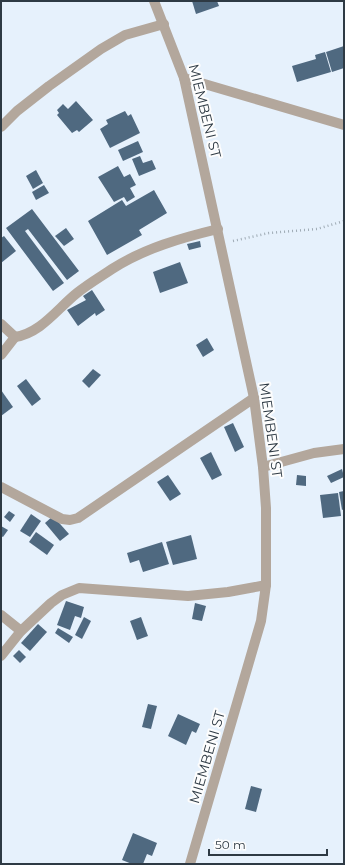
<svg xmlns="http://www.w3.org/2000/svg" width="345" height="865" font-family="Montserrat,sans-serif">
<style>
.building{fill:#4f6980}
.lines{fill:none;stroke-linecap:round;stroke-linejoin:round}
.path{stroke:#9fabb5;stroke-width:2.5;stroke-dasharray:1 3;stroke-linecap:butt}
.street{stroke:#b3a79c;stroke-width:10}
.labels{text-anchor:middle;dominant-baseline:central;stroke-width:4;stroke-linejoin:round;paint-order:stroke}
.street-label{font-size:14px;fill:#2e3a44;stroke:#fdfdfd}
</style>
<rect width="100%" height="100%" fill="#e6f1fc"/>
<g class="building">
<polygon points="192,1 217,1 219,6 196,14"/>
<polygon points="344,46 344,68 332,72 326,52"/>
<polygon points="325,52 331,72 297,82 292,66 316,59 315,55"/>
<polygon points="76,101 93,120 79,132 77,130 72,133 57,115 59,113 57,110 63,104 68,109"/>
<polygon points="125,111 128,116 131,114 140,133 110,148 100,129 108,124 106,120"/>
<polygon points="138,141 143,152 123,161 118,150"/>
<polygon points="140,156 143,163 152,160 156,169 139,176 132,159"/>
<polygon points="118,166 124,177 130,174 136,185 130,188 135,197 127,202 124,197 114,202 98,177"/>
<polygon points="36,170 43,183 33,189 26,176"/>
<polygon points="44,185 49,193 36,200 32,192"/>
<polygon points="154,190 167,213 139,230 142,235 107,255 88,221 122,200 126,206"/>
<polygon points="32,209 79,271 67,280 28,229 25,231 64,283 53,291 6,228"/>
<polygon points="66,228 74,239 64,246 55,236"/>
<polygon points="4,236 16,251 1,263 1,238"/>
<polygon points="200,241 201,247 189,250 187,244"/>
<polygon points="180,262 188,283 160,293 153,272"/>
<polygon points="92,290 105,310 96,316 95,313 78,326 67,310 86,300 83,296"/>
<polygon points="207,338 214,350 203,357 196,345"/>
<polygon points="93,369 101,375 89,388 82,381"/>
<polygon points="26,379 41,399 32,406 17,386"/>
<polygon points="1,390 13,407 1,416"/>
<polygon points="233,423 244,447 235,452 224,427"/>
<polygon points="211,452 222,475 212,480 200,458"/>
<polygon points="342,469 344,477 331,483 327,476"/>
<polygon points="168,475 181,494 170,501 157,482"/>
<polygon points="297,475 306,476 306,486 296,485"/>
<polygon points="344,491 344,509 342,510 339,492"/>
<polygon points="338,493 341,516 323,518 320,495"/>
<polygon points="9,511 15,515 10,522 4,517"/>
<polygon points="31,514 41,521 30,537 20,531"/>
<polygon points="53,516 69,534 60,541 45,523"/>
<polygon points="1,526 8,530 3,537 1,536"/>
<polygon points="36,532 54,545 47,555 29,542"/>
<polygon points="191,535 197,559 173,565 166,542"/>
<polygon points="162,542 169,564 143,572 139,560 130,563 127,553"/>
<polygon points="66,601 84,607 81,618 75,616 70,630 57,625"/>
<polygon points="195,603 206,606 202,621 192,619"/>
<polygon points="84,617 91,621 82,639 75,635"/>
<polygon points="141,617 148,636 137,640 130,621"/>
<polygon points="38,624 47,632 30,651 21,643"/>
<polygon points="58,628 73,637 69,643 55,633"/>
<polygon points="19,650 26,657 20,663 13,656"/>
<polygon points="148,704 157,706 151,729 142,727"/>
<polygon points="178,714 200,724 196,733 192,731 186,745 168,736"/>
<polygon points="251,786 262,789 256,812 245,809"/>
<polygon points="133,833 157,843 152,856 147,854 143,864 132,864 122,860"/>
</g>
<g class="lines">
<polyline class="path" points="233,241 269,233 317,229 344,221"/>
<g class="street">
<polyline points="154,1 184,78 254,398 263,467 266,508 266,585 261,621 190,864"/>
<polyline points="184,78 344,125"/>
<polyline points="1,127 17,111 49,86 101,49 125,35 164,24"/>
<path d="M1,324L15,337C41,333 57,309 77,293C88,284 100,277 112,269C145,248 181,238 218,229"/>
<polyline points="1,355 15,337"/>
<polyline points="263,467 314,453 344,449"/>
<polyline points="1,487 62,519 70,520 78,518 254,398"/>
<polyline points="1,615 21,631"/>
<polyline points="1,656 21,631 51,603 62,595 79,588 188,596 228,592 266,585"/>
</g>
</g>
<g class="labels">
<g class="street-label">
<text transform="translate(205 111) rotate(76)">MIEMBENI ST</text>
<text transform="translate(271 430) rotate(82)">MIEMBENI ST</text>
<text transform="translate(207 757) rotate(-74)">MIEMBENI ST</text>
</g>
</g>
<rect width="345" height="865" fill="none" stroke="#2e3a44" stroke-width="4"/>
<path d="M209 849v6h118v-6" fill="none" stroke="#2e3a44" stroke-width="2"/>
<text x="215" y="849" font-size="12" fill="#2e3a44" stroke="#fdfdfd" stroke-width="3" paint-order="stroke">50 m</text>
</svg>
